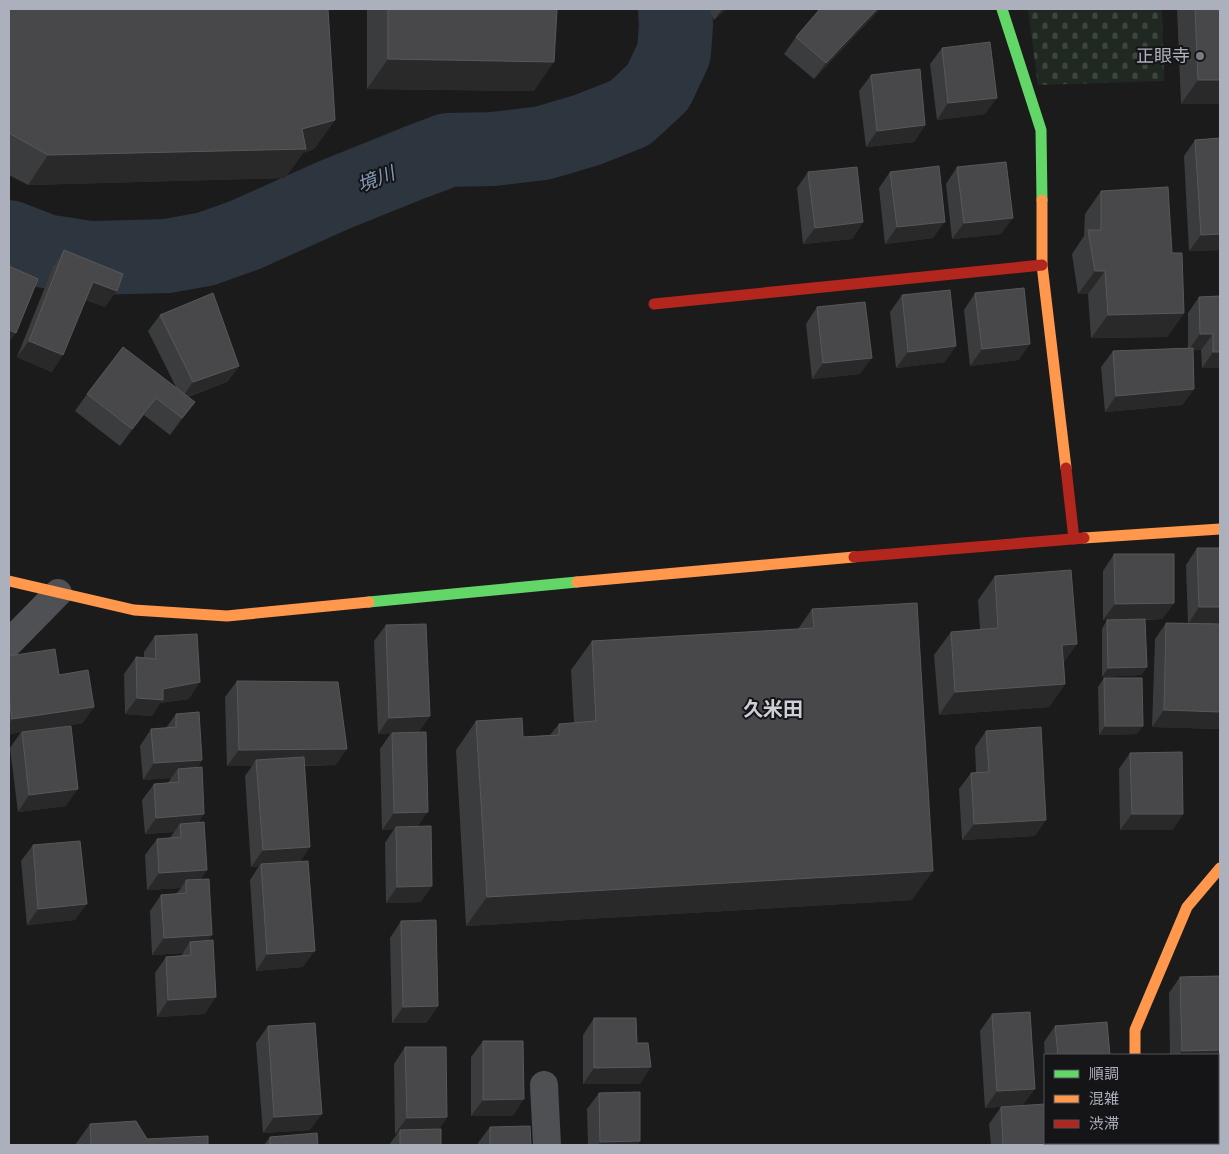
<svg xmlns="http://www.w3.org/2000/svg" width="1229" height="1154" font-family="Arial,'Noto Sans JP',sans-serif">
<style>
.cemetery{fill:url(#cemetery-stones)}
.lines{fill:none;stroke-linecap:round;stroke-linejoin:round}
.river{stroke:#2d353e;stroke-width:74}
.street{stroke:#4e5054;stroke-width:28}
.fast{stroke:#63d668;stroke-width:11}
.slow{stroke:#ff974d;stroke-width:11}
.jam{stroke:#b3261e;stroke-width:11}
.wall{fill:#3b3c3d}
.shaded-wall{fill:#292929}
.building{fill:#48484a;stroke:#57585c}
.poi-dot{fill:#797c84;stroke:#151417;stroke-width:2}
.labels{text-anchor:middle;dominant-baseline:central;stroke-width:4;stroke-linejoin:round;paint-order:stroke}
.poi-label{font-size:18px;fill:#acb0bc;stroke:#151417;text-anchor:end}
.water-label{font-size:19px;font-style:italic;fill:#829bb7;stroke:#151417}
.quarter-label{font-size:20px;font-weight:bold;fill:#cdcfd8;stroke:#151417}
</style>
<defs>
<pattern id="cemetery-stones" width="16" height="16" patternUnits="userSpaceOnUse" patternTransform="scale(1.25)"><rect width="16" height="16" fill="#202822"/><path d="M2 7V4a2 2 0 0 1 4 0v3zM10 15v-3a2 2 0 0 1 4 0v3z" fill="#3e4540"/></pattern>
</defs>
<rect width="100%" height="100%" fill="#1b1b1b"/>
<polygon class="cemetery" points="1028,9 1162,9 1164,81 1038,85"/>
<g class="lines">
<polyline class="river" points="9,237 45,251 90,258 167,256 206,249 245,235 334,195 416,162 448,150 493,149 543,143 587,130 630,113 658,87 674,53 676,25 675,9"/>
<g class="street">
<polyline points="9,643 58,593"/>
<polyline points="544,1085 547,1145"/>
<polyline points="1137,1143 1137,1145"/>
</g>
<g class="fast">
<polyline points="1002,9 1041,130 1042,200"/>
<polyline points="369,602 577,582"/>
</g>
<g class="slow">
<polyline points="1042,200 1042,265 1066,468"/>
<polyline points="1084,538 1220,529"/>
<polyline points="9,581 134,610 227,616 369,602"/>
<polyline points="577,582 854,557"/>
<polyline points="1135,1055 1135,1030 1187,907 1220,868"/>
</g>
<g class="jam">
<polyline points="654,304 1042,265"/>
<polyline points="1066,468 1074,539"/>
<polyline points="854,557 1084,538"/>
</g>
</g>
<g class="wall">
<polygon points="9,9 335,120 314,149 303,153 285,178 28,185 9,175"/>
<polygon points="367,9 557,9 534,91 367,89"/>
<polygon points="709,9 726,9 714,20"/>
<polygon points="820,9 880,9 814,79 784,54 796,37"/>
<polygon points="1177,9 1220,9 1220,104 1181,104"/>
<polygon points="942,48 985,114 937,120 930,64"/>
<polygon points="871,75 925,125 914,142 866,147 859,91"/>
<polygon points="1220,138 1220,250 1189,251 1184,156 1195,140"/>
<polygon points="957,167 1001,234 952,239 946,184"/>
<polygon points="808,172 863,222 852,239 803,244 797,188"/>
<polygon points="890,172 933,238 885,244 879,188"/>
<polygon points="1101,191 1172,253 1184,313 1167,337 1091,338 1088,294 1078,294 1072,254 1084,236 1085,214"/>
<polygon points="64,250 105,307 86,300 52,372 17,357 53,267"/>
<polygon points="975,293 1019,360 970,366 964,310"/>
<polygon points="902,295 945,362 896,368 890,312"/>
<polygon points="1220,296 1220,368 1202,368 1201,350 1193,350 1194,389 1182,405 1105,412 1101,367 1113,351 1188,348 1188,313 1199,297"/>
<polygon points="817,307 860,374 812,379 806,324"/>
<polygon points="160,315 239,366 227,382 188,397 195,402 170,435 144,415 120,446 75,411 87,394 176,387 148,331"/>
<polygon points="1197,548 1210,623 1220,624 1220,729 1152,727 1155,639 1166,623 1188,623 1186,565"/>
<polygon points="1114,554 1174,603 1162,619 1145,620 1147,667 1141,675 1102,677 1102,629 1107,620 1110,620 1103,620 1103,571"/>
<polygon points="995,576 1064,663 1065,684 1049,707 939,715 934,655 951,632 980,629 978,600"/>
<polygon points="812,609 912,900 466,926 456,750 476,721 523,737 550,735 559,724 574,723 571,670 592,641 798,629"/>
<polygon points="386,625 419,732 418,826 421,902 386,903 385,843 394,829 382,830 380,749 391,733 378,734 374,641"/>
<polygon points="155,636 189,699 160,703 152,716 125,714 124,674 136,657 144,658 144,652"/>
<polygon points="9,656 59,675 83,723 39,730 66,806 18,812 10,748 21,732 9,734"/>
<polygon points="1104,678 1137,734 1099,735 1098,687"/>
<polygon points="237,681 336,765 305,766 300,861 303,967 256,971 250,880 259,866 251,867 245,776 252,766 227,766 225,697"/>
<polygon points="176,714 202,760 198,767 201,879 208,941 205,1014 157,1017 155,973 166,957 181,956 183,953 152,955 150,911 161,895 176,894 181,888 147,890 145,855 157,839 170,838 174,832 145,834 142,800 154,784 168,783 171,778 143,780 140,746 151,729 166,728"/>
<polygon points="986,731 1035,836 962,840 959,789 971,773 976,772 975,747"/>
<polygon points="1130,753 1183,814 1172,830 1120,830 1119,769"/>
<polygon points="33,845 75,920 27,925 21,861"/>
<polygon points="401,921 438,1006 426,1023 392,1023 390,938"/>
<polygon points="1220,976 1220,1066 1218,1066 1218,1055 1170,1055 1169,993 1180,977"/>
<polygon points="992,1014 1023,1105 985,1108 980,1031"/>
<polygon points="594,1018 637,1043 640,1084 583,1084 583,1035"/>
<polygon points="268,1026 310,1130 263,1133 256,1043"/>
<polygon points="1055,1026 1110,1055 1045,1055 1045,1062 1044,1042"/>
<polygon points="483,1041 513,1116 471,1116 471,1057"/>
<polygon points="405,1047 447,1117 439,1129 441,1145 389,1145 397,1134 395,1134 394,1064"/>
<polygon points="599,1093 638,1145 588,1145 587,1109"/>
<polygon points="1001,1107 1077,1145 991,1145 989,1124"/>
<polygon points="90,1124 91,1145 75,1145"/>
<polygon points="490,1127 531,1145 478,1145 478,1143"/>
<polygon points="270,1137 318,1145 264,1145"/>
<polygon points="1169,1143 1218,1143 1220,1145 1169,1145"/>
</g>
<g class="shaded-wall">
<polygon points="723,9 726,9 714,20 720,12"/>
<polygon points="877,9 880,9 814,79 826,63"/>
<polygon points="388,59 554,62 534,91 367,89"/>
<polygon points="1198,80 1220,80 1220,104 1181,104"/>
<polygon points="997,98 985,114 937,120 948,103"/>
<polygon points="335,120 314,149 303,153 285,178 28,185 48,155 302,129"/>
<polygon points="925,125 914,142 866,147 877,131"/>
<polygon points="1013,218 1001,234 952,239 964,223"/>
<polygon points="863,222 852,239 803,244 815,228"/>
<polygon points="945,222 933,238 885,244 897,227"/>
<polygon points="1220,234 1220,250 1189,251 1201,235"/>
<polygon points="1095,271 1105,271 1088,294 1078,294"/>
<polygon points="93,282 117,291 105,307 82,298"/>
<polygon points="1184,313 1167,337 1091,338 1108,315"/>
<polygon points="9,330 16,333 9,343"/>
<polygon points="1200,334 1213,334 1201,350 1188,351"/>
<polygon points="29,341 63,355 52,372 17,357"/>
<polygon points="1030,344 1019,360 970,366 982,349"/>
<polygon points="956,346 945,362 896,368 908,352"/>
<polygon points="1213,352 1220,352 1220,368 1202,368"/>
<polygon points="872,358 860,374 812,379 823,363"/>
<polygon points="239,366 227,382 181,399 193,382"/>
<polygon points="1194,389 1182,405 1105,412 1116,396"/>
<polygon points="156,398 144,415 120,446 132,429"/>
<polygon points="195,402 183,418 170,435 182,418"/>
<polygon points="1174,603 1162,619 1103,620 1115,604"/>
<polygon points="1199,607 1220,607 1220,623 1188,624"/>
<polygon points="1077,644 1060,668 1062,645"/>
<polygon points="1147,667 1141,675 1102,677 1108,668"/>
<polygon points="200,682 189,699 160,703 152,716 125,714 137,698 163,689"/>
<polygon points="1065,684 1049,707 939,715 955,692"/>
<polygon points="94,707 83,723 9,734 9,724 12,719"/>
<polygon points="1164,710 1220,712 1220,729 1152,727"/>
<polygon points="430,716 419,732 378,734 389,718"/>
<polygon points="1105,726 1143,726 1137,734 1099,735"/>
<polygon points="347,749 336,765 257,766 256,760 252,766 227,766 239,750"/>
<polygon points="202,760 191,777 178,769 171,778 143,780 154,763"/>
<polygon points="78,789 66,806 18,812 29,795"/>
<polygon points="428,812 416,829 396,827 394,829 382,830 394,813"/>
<polygon points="204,814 193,831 180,824 174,832 145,834 156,818"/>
<polygon points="1132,814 1183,814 1172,830 1120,830"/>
<polygon points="1046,820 1035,836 962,840 974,824"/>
<polygon points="310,847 299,864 261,864 259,866 251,867 263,850"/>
<polygon points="207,870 196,887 186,880 181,888 147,890 159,873"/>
<polygon points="933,871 912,900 466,926 487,897"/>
<polygon points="432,886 421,902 386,903 397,887"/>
<polygon points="87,904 75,920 27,925 38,909"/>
<polygon points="212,935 201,952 190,942 183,953 152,955 164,938"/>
<polygon points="315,951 303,967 256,971 267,954"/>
<polygon points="216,997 205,1014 157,1017 168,1000"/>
<polygon points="438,1006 426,1023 392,1023 403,1007"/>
<polygon points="1220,1050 1220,1066 1218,1066 1218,1055 1179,1055 1182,1051"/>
<polygon points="651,1067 640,1084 583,1084 594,1068"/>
<polygon points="1035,1089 1023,1105 985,1108 997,1091"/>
<polygon points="524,1099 513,1116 471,1116 483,1100"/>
<polygon points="322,1114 310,1130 263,1133 274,1117"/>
<polygon points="447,1117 436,1133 400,1130 397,1134 395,1134 407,1118"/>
<polygon points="640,1141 638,1145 598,1145 600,1142"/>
</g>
<g class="building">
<polygon points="9,9 328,9 335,120 302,129 306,149 48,155 9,133"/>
<polygon points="388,9 557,9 554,62 388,59"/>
<polygon points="820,9 877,9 826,63 796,37"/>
<polygon points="1195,9 1220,9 1220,80 1198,80"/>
<polygon points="990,42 997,98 948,103 942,48"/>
<polygon points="920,69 925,125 877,131 871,75"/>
<polygon points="1220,138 1220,234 1201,235 1195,140"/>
<polygon points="1006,162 1013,218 964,223 957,167"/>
<polygon points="939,166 945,222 897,227 890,172"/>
<polygon points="857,167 863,222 815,228 808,172"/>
<polygon points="1168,187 1172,253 1182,253 1184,313 1108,315 1105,271 1095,271 1088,230 1101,230 1101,191"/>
<polygon points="64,250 123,274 117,291 93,282 63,355 29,341"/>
<polygon points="9,266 38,279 16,333 9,330"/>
<polygon points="1024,288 1030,344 982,349 975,293"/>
<polygon points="950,290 956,346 908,352 902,295"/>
<polygon points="213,293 239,366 193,382 160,315"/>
<polygon points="1220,296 1220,352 1213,352 1213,334 1200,334 1199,297"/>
<polygon points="865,302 872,358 823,363 817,307"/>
<polygon points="123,347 195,402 182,418 156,398 132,429 87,394"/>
<polygon points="1193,348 1194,389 1116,396 1113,351"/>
<polygon points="1197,548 1220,548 1220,607 1199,607"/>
<polygon points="1114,554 1174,554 1174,603 1115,604"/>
<polygon points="1071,570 1077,644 1062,645 1065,684 955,692 951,632 998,628 995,576"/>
<polygon points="917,603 933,871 487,897 476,721 522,718 523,737 559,735 559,724 596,721 592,641 814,628 812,609"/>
<polygon points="1145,619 1147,667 1108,668 1107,620"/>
<polygon points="1166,623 1220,624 1220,712 1164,710"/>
<polygon points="426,624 430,716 389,718 386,625"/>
<polygon points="197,634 200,682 163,689 163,700 137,698 136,657 156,659 155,636"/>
<polygon points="55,649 59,675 88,670 94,707 12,719 9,696 9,656"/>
<polygon points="1104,678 1142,678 1143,726 1105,726"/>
<polygon points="237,681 338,682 347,749 239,750"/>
<polygon points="199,712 202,760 154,763 151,729 176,727 176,714"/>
<polygon points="71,726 78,789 29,795 22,732"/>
<polygon points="1041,727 1046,820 974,824 971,773 989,772 986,731"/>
<polygon points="426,732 428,812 394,813 392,733"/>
<polygon points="1182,752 1183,814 1132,814 1130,753"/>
<polygon points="304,757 310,847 263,850 256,760"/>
<polygon points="202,767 204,814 156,818 154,784 179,782 178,769"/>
<polygon points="204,822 207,870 159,873 157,839 181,837 180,824"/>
<polygon points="431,826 432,886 397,887 396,827"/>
<polygon points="80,841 87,904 38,909 33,845"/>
<polygon points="308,861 315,951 267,954 261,864"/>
<polygon points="209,879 212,935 164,938 161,895 186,893 186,880"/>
<polygon points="436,920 438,1006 403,1007 401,921"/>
<polygon points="213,940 216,997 168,1000 166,957 191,955 190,942"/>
<polygon points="1220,976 1220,1050 1182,1051 1180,977"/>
<polygon points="1030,1012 1035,1089 997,1091 992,1014"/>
<polygon points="594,1018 636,1018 637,1043 648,1043 651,1067 594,1068"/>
<polygon points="1107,1022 1110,1055 1058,1055 1055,1026"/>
<polygon points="315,1023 322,1114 274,1117 268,1026"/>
<polygon points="483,1041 523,1041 524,1099 483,1100"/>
<polygon points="405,1047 446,1047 447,1117 407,1118"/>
<polygon points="1218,1088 1220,1088 1220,1145 1182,1145 1182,1143 1218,1143"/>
<polygon points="640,1092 640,1141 600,1142 599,1093"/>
<polygon points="1045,1104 1045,1143 1077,1143 1077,1145 1003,1145 1001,1107"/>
<polygon points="136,1121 147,1139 208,1136 208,1145 91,1145 90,1124"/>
<polygon points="530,1126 531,1145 490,1145 490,1127"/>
<polygon points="441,1129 441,1145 400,1145 400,1130"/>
<polygon points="317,1133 318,1145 270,1145 270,1137"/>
</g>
<circle class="poi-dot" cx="1200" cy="56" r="5"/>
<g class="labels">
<g class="poi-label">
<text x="1190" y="56">正眼寺</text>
</g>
<g class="water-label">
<text transform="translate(376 179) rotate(-21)">境川</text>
</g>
<g class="quarter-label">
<text x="773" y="709">久米田</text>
</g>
</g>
<rect width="1229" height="1154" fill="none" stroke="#acb0bc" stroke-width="20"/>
<rect x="1044" y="1054" width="175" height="90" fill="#151417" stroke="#515259"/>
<rect x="1054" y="1070" width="25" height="8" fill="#63d668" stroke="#515259"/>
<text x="1089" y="1079" font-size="15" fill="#acb0bc">順調</text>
<rect x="1054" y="1095" width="25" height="8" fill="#ff974d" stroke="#515259"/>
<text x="1089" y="1104" font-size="15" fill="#acb0bc">混雑</text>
<rect x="1054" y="1120" width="25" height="8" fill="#b3261e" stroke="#515259"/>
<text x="1089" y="1129" font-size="15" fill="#acb0bc">渋滞</text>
</svg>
